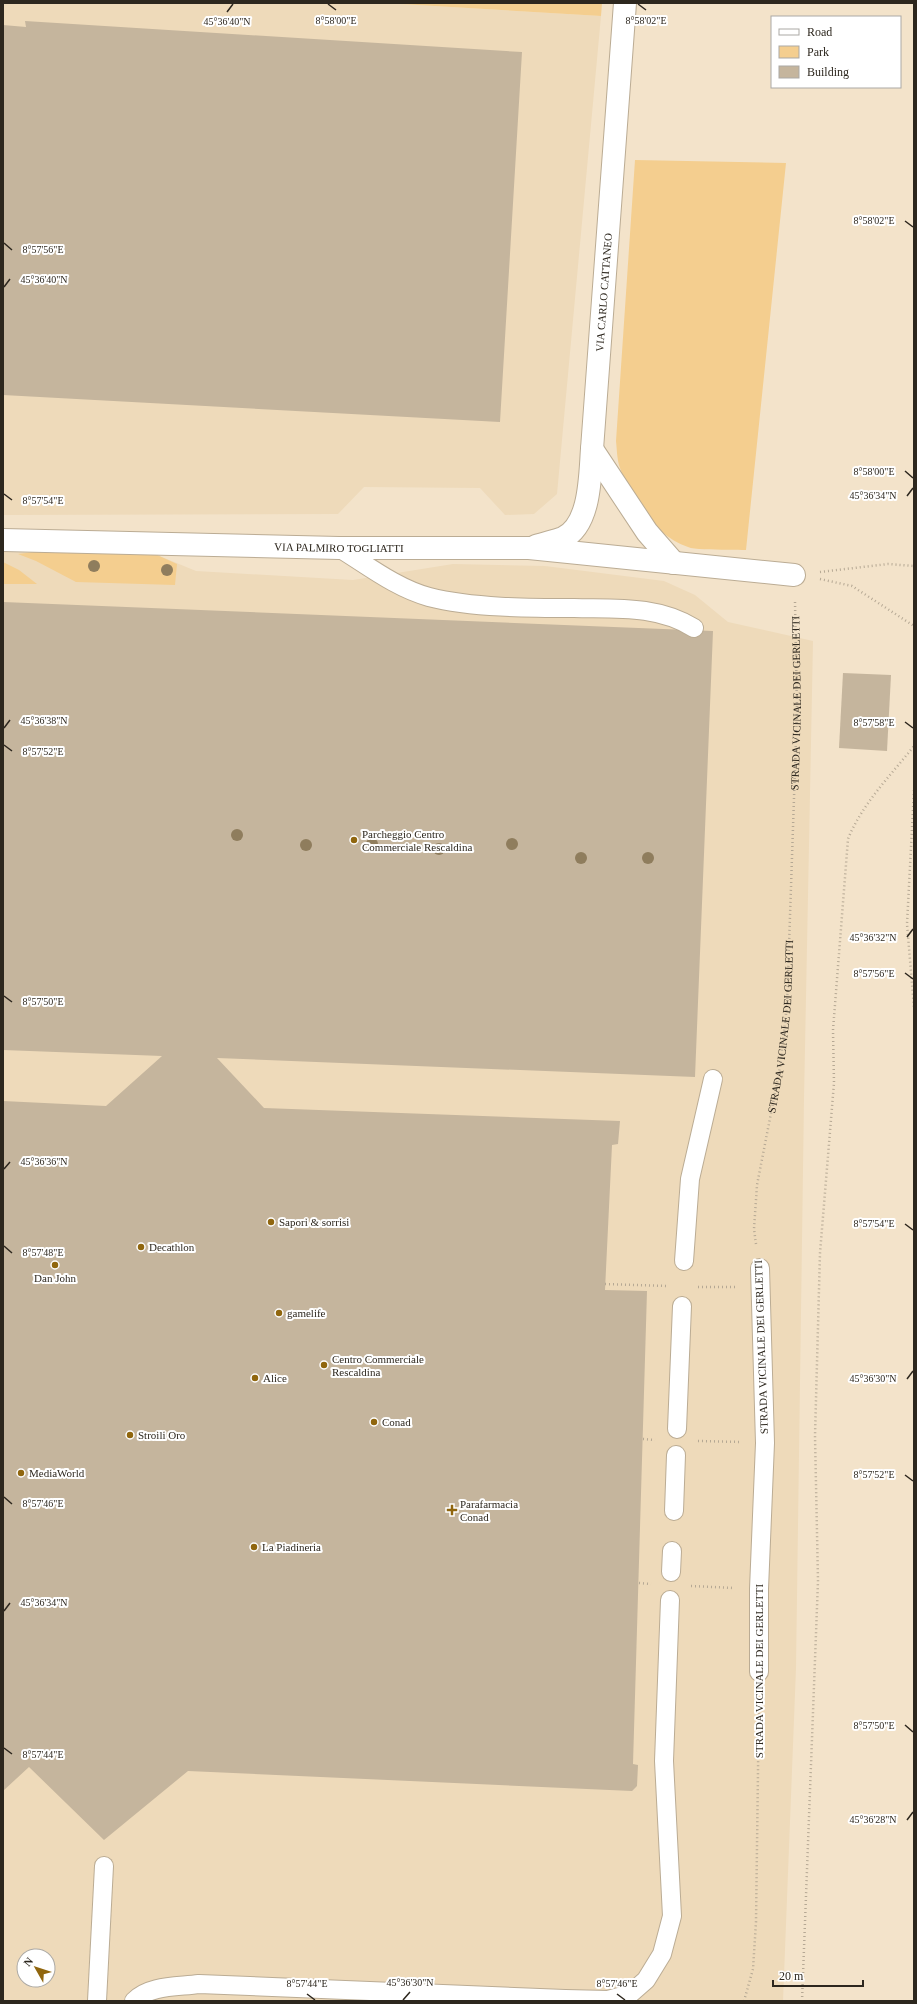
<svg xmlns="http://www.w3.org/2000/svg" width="917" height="2004" font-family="'Times New Roman',serif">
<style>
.built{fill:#eedaba;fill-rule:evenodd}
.green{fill:#f4ce8f}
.building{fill:#c5b59d}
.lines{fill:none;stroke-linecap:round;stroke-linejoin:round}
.lane-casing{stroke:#bbac94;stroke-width:20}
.street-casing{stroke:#bbac94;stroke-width:24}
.path{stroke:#b5a894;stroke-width:2.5;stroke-dasharray:1 3;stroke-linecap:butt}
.lane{stroke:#fff;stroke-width:18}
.street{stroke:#fff;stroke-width:22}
.tree{fill:#8f7d5d}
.ticks{fill:none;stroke:#2d271e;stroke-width:1.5}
.poi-dot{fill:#90660e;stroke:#fff;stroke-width:1.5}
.labels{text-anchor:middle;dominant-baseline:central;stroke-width:4;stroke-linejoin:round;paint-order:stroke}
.street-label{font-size:11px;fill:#2d271e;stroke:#fff}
.poi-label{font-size:11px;fill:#2d271e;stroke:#fff;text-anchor:start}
.ticks-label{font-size:10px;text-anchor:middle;fill:#2d271e;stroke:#fff;stroke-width:4;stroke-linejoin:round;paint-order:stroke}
</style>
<rect width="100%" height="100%" fill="#f3e3ca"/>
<g class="built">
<polygon points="3,3 384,3 601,16 557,494 534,514 505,515 480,488 364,487 338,514 3,515"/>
<path d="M3,552L157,555L196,571L353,580L453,564L545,566L664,581L695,595L728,622L813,641L804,1099L796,1668L783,2001H3ZM24,1956H48V1980H24Z"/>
</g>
<g class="green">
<polygon points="384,3 602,3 601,16"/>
<path d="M635,160L786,163L746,550C733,549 697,551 688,547C655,536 631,499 620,468C617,460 617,450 616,441Z"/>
<polygon points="34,552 157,555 177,564 175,585 76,582 36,561 18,554"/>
<polygon points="3,562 19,570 37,584 3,584"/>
</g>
<g class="building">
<polygon points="25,21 522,52 500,422 3,395 3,25 26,27"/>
<polygon points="3,602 713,631 695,1077 217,1058 264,1108 620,1121 618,1144 612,1145 605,1290 647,1291 633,1764 638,1765 637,1786 632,1791 188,1771 104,1840 29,1767 3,1791 3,1101 106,1106 162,1056 3,1050"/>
<polygon points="843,673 891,675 887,751 839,748"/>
</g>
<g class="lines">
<defs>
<g id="lane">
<path d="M339,548C367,565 396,588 429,597C472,608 529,608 574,608C615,609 657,605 694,628"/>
<polyline points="684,1261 690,1179 713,1079"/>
<polyline points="677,1429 682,1306"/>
<polyline points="674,1511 676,1455"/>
<polyline points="671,1572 672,1551"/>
<polyline points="759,1672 759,1589 765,1443 760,1268"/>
<polyline points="97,2001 104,1866"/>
<path d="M134,2001C149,1985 178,1987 199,1984L565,1999L608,2000L630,1994L646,1980L662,1954L672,1916L664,1761L670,1600"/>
</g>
<g id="street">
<polyline points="592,449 647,532 674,563"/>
<path id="s2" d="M3,540L339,548H529L794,575"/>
<path id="s3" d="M536,546C545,543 555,541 563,538C591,525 590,474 592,449L625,3"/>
</g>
</defs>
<use href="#lane" class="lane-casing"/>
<use href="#street" class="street-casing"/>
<g class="path">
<polyline points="820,572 888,564 914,566"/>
<polyline points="820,579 852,586 914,626"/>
<polyline points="914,790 907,924 914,1008"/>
<path id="s1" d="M756,1244L754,1229L757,1185L780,1067L787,1005L797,709L795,602"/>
<polyline points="605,1284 667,1286"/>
<polyline points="698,1287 737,1287"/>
<polyline points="643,1439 655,1440"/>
<polyline points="698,1441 741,1442"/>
<polyline points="639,1583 651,1584"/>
<polyline points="691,1586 734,1588"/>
<polyline points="744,2001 753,1969 756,1922 759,1695"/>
<path d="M802,2001L818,1581L815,1436L820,1253L834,1083L833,1030L848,839C862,804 891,775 914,746"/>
</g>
<use href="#lane" class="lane"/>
<use href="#street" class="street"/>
</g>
<g class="tree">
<circle cx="94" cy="566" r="6"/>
<circle cx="167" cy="570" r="6"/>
<circle cx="237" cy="835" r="6"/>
<circle cx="372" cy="844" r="6"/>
<circle cx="512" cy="844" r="6"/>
<circle cx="306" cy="845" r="6"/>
<circle cx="439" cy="849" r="6"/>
<circle cx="581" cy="858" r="6"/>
<circle cx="648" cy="858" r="6"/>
</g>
<path class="ticks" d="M328,4L336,10M638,4L646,10M227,12L233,4M905,221L913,227M4,243L12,250M4,287L10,279M905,471L913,478M4,494L12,500M907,496L913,488M905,722L913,728M4,728L10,720M4,745L12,751M907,937L913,929M905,973L913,979M4,996L12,1002M4,1169L10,1162M905,1224L913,1230M4,1246L12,1253M907,1379L913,1371M905,1475L913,1481M4,1497L12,1504M4,1611L10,1603M905,1725L913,1732M4,1748L12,1754M907,1820L913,1812M307,1994L315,2000M617,1994L625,2000M403,2000L410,1992"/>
<g class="poi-dot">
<circle cx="354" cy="840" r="4"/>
<circle cx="271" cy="1222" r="4"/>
<circle cx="141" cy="1247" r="4"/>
<circle cx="55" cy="1265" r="4"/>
<circle cx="279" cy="1313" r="4"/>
<circle cx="324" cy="1365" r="4"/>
<circle cx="255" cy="1378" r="4"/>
<circle cx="374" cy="1422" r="4"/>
<circle cx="130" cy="1435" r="4"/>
<circle cx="21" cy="1473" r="4"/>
<path d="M450 1504h4v4h4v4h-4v4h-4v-4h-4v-4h4z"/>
<circle cx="254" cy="1547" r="4"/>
</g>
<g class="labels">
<g class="street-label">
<text stroke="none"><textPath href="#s3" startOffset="283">VIA CARLO CATTANEO</textPath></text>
<text stroke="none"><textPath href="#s2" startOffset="336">VIA PALMIRO TOGLIATTI</textPath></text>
<text stroke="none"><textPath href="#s1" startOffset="544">STRADA VICINALE DEI GERLETTI</textPath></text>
<text stroke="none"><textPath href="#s1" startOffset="220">STRADA VICINALE DEI GERLETTI</textPath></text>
<text transform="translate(761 1347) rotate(-92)">STRADA VICINALE DEI GERLETTI</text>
<text transform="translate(759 1671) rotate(-90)">STRADA VICINALE DEI GERLETTI</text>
</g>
<g class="poi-label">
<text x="362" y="834">Parcheggio Centro<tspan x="362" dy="13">Commerciale Rescaldina</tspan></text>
<text x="279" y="1222">Sapori &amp; sorrisi</text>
<text x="149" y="1247">Decathlon</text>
<text x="55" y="1278" text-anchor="middle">Dan John</text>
<text x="287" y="1313">gamelife</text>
<text x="332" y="1359">Centro Commerciale<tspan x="332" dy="13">Rescaldina</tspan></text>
<text x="263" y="1378">Alice</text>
<text x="382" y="1422">Conad</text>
<text x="138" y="1435">Stroili Oro</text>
<text x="29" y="1473">MediaWorld</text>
<text x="460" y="1504">Parafarmacia<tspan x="460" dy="13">Conad</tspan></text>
<text x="262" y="1547">La Piadineria</text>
</g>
</g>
<g class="ticks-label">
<text x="336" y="24">8°58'00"E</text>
<text x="646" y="24">8°58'02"E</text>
<text x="227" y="25">45°36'40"N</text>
<text x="874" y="224">8°58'02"E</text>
<text x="43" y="253">8°57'56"E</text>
<text x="44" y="283">45°36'40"N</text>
<text x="874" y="475">8°58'00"E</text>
<text x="873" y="499">45°36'34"N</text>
<text x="43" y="504">8°57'54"E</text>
<text x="44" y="724">45°36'38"N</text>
<text x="874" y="726">8°57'58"E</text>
<text x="43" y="755">8°57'52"E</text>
<text x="873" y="941">45°36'32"N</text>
<text x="874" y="977">8°57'56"E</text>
<text x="43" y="1005">8°57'50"E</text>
<text x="44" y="1165">45°36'36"N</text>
<text x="874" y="1227">8°57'54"E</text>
<text x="43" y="1256">8°57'48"E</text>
<text x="873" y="1382">45°36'30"N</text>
<text x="874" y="1478">8°57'52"E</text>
<text x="43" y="1507">8°57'46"E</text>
<text x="44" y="1606">45°36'34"N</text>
<text x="874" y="1729">8°57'50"E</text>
<text x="43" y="1758">8°57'44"E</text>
<text x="873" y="1823">45°36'28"N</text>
<text x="410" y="1986">45°36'30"N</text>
<text x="307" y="1987">8°57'44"E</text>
<text x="617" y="1987">8°57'46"E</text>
</g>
<rect width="917" height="2004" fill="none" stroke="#2d271e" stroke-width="8"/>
<rect x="771" y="16" width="130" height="72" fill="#ffffff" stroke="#aba9a5"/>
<rect x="779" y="29" width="20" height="6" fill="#ffffff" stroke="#aba9a5"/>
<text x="807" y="36" font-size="12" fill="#2d271e">Road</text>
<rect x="779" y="46" width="20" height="12" fill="#f4ce8f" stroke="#aba9a5"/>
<text x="807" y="56" font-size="12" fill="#2d271e">Park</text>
<rect x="779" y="66" width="20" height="12" fill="#c5b59d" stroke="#aba9a5"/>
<text x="807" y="76" font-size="12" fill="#2d271e">Building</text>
<g transform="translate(36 1968) rotate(309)"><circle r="19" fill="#ffffff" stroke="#aba9a5"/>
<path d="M0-3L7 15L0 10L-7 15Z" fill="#90660e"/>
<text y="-6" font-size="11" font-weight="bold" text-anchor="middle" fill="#2d271e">N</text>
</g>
<path d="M773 1980v6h90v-6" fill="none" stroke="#2d271e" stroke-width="2"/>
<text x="779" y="1980" font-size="12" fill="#2d271e" stroke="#ffffff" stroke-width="3" paint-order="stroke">20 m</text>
</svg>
